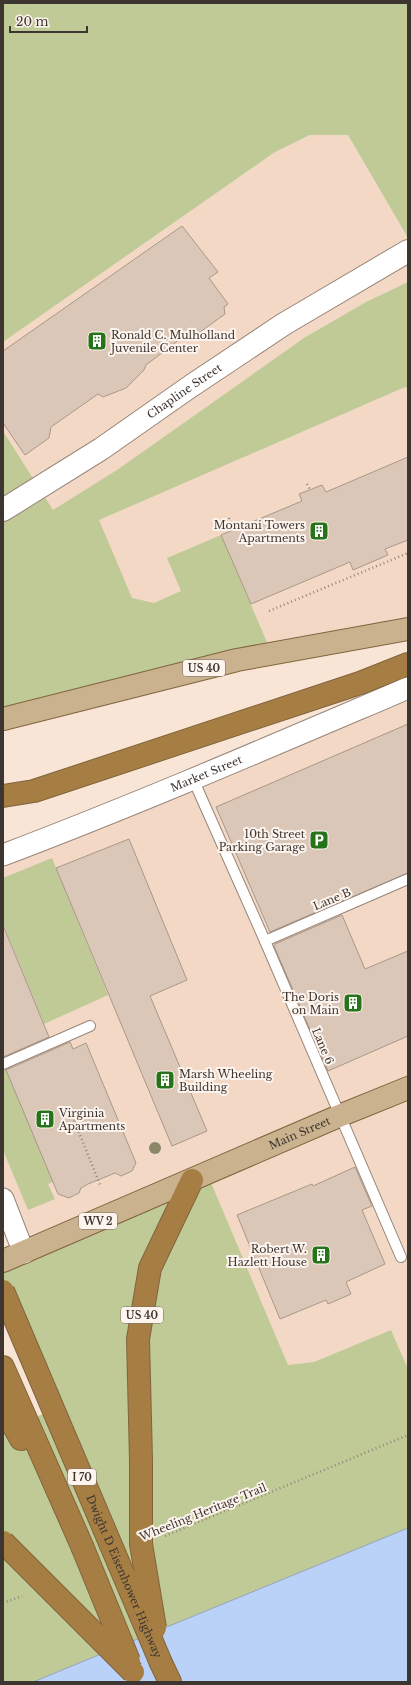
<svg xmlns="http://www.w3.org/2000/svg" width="411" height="1685" font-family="'Libre Baskerville',serif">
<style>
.built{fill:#f3d9c5}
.green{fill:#bfca96}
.water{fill:#bad2f8;stroke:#94a3bc}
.building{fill:#dbc7b8;stroke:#a99788}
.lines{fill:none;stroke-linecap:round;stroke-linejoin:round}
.lane-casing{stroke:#988578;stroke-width:12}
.street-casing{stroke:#988578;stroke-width:23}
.secondary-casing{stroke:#988578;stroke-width:24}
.primary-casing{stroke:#81643d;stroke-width:24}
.highway-casing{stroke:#81643d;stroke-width:24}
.path{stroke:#93867c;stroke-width:2.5;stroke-dasharray:1 3;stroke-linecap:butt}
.lane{stroke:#fff;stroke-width:10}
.street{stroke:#fff;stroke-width:21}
.secondary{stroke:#fff;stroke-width:22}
.primary{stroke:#cab28f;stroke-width:22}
.highway{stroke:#a67e44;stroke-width:22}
.highway-bridge-casing{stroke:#81643d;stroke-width:24;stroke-linecap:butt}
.highway-bridge{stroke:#a67e44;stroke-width:22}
.tree{fill:#8c8769}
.labels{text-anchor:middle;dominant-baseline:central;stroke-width:4;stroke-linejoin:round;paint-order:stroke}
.shield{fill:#fdf4ee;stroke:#776e69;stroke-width:1}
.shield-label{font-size:10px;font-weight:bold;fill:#3d3530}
.poi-label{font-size:11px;fill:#3d3530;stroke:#fdf4ee;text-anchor:end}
.street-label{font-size:11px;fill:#3d3530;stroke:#fdf4ee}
</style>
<rect width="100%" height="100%" fill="#f9e5d5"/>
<g class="built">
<polygon points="310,135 348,135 408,238 408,629 3,700 3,342 275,152"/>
<polygon points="408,688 408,1369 391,1330 314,1362 288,1365 210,1180 31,1261 3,1193 3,855"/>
</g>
<g class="green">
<polygon points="3,3 408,3 408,238 348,135 310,135 275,152 3,342"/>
<polygon points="408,282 408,388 405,387 99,520 132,598 154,603 181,591 167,558 221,535 272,654 3,719 3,431 53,510 117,470 304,338 366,302"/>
<polygon points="52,858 108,995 44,1024 3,923 3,878"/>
<polygon points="11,1065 53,1182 48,1184 55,1199 28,1210 3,1150 3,1069"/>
<polygon points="207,1173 288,1365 314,1362 391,1330 408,1369 408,1528 33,1682 3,1682 3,1429 54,1410 3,1289 3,1261"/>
</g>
<polygon class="water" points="408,1528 408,1682 33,1682"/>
<g class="building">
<polygon points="182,226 218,272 209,278 228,304 224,307 225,314 200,332 192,330 146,365 144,370 126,388 103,397 98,394 51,427 49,438 25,455 3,423 3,351"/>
<polygon points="408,457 408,540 385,549 388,555 353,570 350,562 251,604 221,535 302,501 299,494 322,485 326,492"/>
<polygon points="408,724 408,873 270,932 216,807"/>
<polygon points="129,839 187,980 150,996 207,1131 172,1146 56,868"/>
<polygon points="342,915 365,969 408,951 408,1036 328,1071 274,946 275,944"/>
<polygon points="3,925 49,1037 3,1057"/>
<polygon points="70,1042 73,1049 86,1043 136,1163 132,1171 121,1176 115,1173 88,1184 81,1188 79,1193 69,1198 58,1194 6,1070"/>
<polygon points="355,1167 372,1206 362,1210 385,1264 346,1282 351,1294 328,1304 326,1300 280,1319 237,1215 312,1184 313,1186"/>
</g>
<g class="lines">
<defs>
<g id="lane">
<polyline points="193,779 265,941 401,1257"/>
<polyline points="265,941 408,879"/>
<polyline points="3,1064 90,1026"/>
</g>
<g id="street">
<path id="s1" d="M3,855C140,803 274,745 408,688"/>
<polyline points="3,1199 24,1253"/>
</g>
<g id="secondary">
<path id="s2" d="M3,510L101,449L191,386L284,324L408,251"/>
</g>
<g id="primary">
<polyline points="3,719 237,660 408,629"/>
<path id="s3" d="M3,1261L339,1116L408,1088"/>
</g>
<g id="highway">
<polyline points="3,796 34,791 360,683 408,664"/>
<polyline points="3,1367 82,1546"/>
<polyline points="3,1407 21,1439"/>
<polyline points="141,1460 138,1339 150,1268 192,1180"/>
<polyline points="161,1663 170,1682"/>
</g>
</defs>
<use href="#lane" class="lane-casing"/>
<use href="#street" class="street-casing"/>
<use href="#secondary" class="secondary-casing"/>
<use href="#primary" class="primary-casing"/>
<use href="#highway" class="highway-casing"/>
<g class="path">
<polyline points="307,484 310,490"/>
<polyline points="229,518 234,530"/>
<polyline points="269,611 408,553"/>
<polyline points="71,1113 101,1187"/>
<polyline points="165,1536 408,1435"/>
<polyline points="3,1603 22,1596"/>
</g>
<use href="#lane" class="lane"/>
<use href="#street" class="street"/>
<use href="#secondary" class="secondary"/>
<use href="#primary" class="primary"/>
<use href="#highway" class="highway"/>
<defs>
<g id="highway-bridge">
<path id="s4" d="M3,1291L161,1663"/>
<polyline points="141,1460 141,1544 155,1628"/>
<polyline points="3,1542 133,1672"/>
<polyline points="82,1546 129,1661"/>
</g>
</defs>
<use href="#highway-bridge" class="highway-bridge-casing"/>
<use href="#highway-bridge" class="highway-bridge"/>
</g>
<circle class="tree" cx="155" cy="1148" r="6"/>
<defs>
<symbol id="building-square" viewBox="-11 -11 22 22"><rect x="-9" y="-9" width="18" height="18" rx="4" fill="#267319" stroke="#fdf4ee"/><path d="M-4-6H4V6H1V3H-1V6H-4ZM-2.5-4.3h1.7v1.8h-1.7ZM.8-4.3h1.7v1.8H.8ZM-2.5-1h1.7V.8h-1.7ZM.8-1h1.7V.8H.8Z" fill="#fff"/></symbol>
<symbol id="parking-square" viewBox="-11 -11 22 22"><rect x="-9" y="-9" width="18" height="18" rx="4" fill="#267319" stroke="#fdf4ee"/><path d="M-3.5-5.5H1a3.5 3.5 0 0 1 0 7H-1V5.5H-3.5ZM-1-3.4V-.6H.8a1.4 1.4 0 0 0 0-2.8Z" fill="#fff"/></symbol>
</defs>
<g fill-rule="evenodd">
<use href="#building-square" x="86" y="330" width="22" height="22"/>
<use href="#building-square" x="308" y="520" width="22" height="22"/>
<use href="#parking-square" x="308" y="829" width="22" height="22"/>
<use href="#building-square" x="342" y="992" width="22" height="22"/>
<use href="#building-square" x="154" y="1069" width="22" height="22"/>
<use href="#building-square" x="34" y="1108" width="22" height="22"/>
<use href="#building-square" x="310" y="1244" width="22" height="22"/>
</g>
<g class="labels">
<g class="shield">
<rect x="183" y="660" width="42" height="16" rx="3"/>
<rect x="79" y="1213" width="38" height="16" rx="3"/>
<rect x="121" y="1307" width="42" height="16" rx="3"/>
<rect x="68" y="1469" width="28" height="16" rx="3"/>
</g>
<g class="shield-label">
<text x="204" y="668">US 40</text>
<text x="98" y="1221">WV 2</text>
<text x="142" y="1315">US 40</text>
<text x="82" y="1477">I 70</text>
</g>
<g class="poi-label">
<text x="111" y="335" text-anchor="start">Ronald C. Mulholland<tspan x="111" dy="13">Juvenile Center</tspan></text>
<text x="305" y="525">Montani Towers<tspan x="305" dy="13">Apartments</tspan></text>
<text x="305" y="834">10th Street<tspan x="305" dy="13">Parking Garage</tspan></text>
<text x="339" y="997">The Doris<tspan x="339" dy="13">on Main</tspan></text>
<text x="179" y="1074" text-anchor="start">Marsh Wheeling<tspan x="179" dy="13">Building</tspan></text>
<text x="59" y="1113" text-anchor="start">Virginia<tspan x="59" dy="13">Apartments</tspan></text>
<text x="307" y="1249">Robert W.<tspan x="307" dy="13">Hazlett House</tspan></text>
</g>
<g class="street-label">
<text stroke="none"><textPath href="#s2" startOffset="217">Chapline Street</textPath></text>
<text stroke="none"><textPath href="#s1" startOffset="219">Market Street</textPath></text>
<text transform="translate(332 899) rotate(-23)">Lane B</text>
<text transform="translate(323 1046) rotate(67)">Lane 6</text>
<text stroke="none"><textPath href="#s3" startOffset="323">Main Street</textPath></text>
<text transform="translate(203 1512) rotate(-22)">Wheeling Heritage Trail</text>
<text stroke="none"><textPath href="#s4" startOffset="310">Dwight D Eisenhower Highway</textPath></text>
</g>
</g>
<rect width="411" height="1685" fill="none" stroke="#3d3530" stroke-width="8"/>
<path d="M10 26v6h77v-6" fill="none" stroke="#3d3530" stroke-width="2"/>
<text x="16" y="26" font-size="12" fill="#3d3530" stroke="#fdf4ee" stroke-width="3" paint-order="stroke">20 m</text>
</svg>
